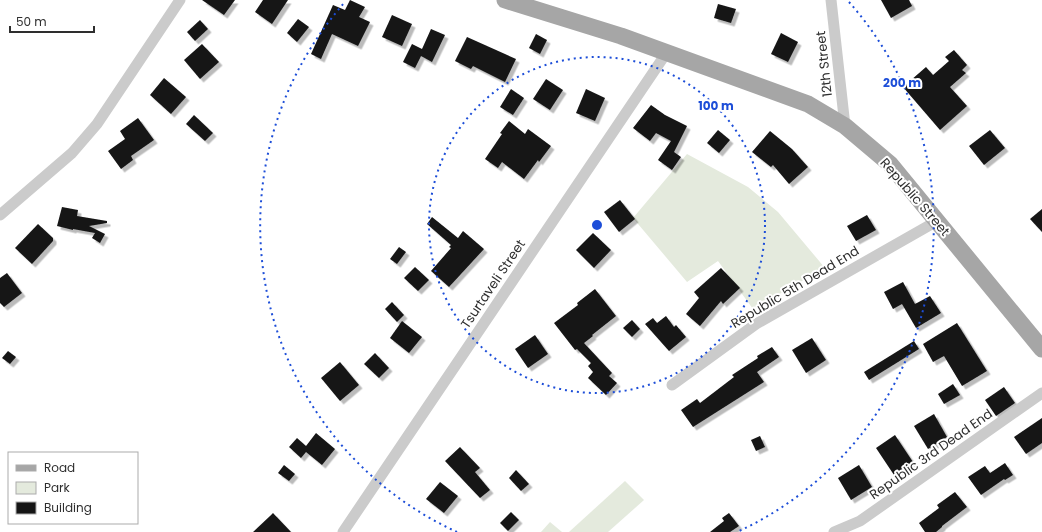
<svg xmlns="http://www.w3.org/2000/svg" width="1042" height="532" font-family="Poppins,sans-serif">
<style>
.green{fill:#e4eadd}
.building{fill:#151515;filter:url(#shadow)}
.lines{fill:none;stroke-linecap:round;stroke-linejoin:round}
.street{stroke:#cbcbcb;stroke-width:11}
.primary{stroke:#a6a6a6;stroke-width:17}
.ring{fill:none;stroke:#1d4ed8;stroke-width:2;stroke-dasharray:2 4}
.labels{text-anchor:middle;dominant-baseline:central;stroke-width:4;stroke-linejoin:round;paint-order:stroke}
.street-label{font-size:13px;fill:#2e2e2e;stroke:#fff}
.centre{fill:#1d4ed8;stroke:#fff;stroke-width:2}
.ring-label{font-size:12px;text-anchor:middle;font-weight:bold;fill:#1d4ed8;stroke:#fff;stroke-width:4;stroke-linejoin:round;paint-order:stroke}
</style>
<defs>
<filter id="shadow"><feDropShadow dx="3.5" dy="3.5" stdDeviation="0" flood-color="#0004"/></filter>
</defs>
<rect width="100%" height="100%" fill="#fff"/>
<g class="green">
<polygon points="687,154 748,187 778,212 825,268 753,309 718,261 687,282 633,218"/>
<polygon points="625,481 644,500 608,532 569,532"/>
<polygon points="550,522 562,532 541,532"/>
</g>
<g class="building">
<polygon points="202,0 235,0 224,15"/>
<polygon points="263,0 288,0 272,24 255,12"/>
<polygon points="350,0 365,7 359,17 370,22 358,46 332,34 321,59 311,54 333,5 345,10"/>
<polygon points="881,0 909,0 912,6 891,18"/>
<polygon points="718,4 736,9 731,23 714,18"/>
<polygon points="392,15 412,24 402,46 382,37"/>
<polygon points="298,19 309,27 297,42 287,33"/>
<polygon points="200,20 208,29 195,41 187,32"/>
<polygon points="431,29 445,35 432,62 421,56 415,68 403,62 412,44 422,49"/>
<polygon points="781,33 798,42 788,62 771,54"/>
<polygon points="536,34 547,40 540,54 529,48"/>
<polygon points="467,37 516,59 505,82 473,66 471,69 455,61"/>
<polygon points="202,44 219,62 200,79 184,60"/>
<polygon points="954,50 967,65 962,70 966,73 950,87 967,106 940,130 903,87 926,67 933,75 949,61 945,57"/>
<polygon points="164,78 186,97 171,114 150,95"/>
<polygon points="546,79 563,90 550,110 533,99"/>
<polygon points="511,89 524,98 513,115 500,107"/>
<polygon points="586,89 605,98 595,121 576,113"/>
<polygon points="651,105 665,115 687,126 674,152 681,157 672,170 658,160 671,141 656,133 650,141 633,128"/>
<polygon points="194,115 213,133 205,141 186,124"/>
<polygon points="138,118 154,140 131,156 133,160 121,169 108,151 125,139 120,131"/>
<polygon points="509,121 525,134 528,129 551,146 539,162 538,160 524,179 502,162 498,168 485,159 502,134 500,133"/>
<polygon points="718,130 730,140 719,153 707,143"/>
<polygon points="990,130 1005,148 984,165 969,146"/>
<polygon points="770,131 792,149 808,167 789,184 773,165 771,167 752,152"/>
<polygon points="620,200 635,219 619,232 604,212"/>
<polygon points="62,207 78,210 77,216 107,221 107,223 89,226 105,234 100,243 92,238 95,233 73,229 73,230 57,226"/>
<polygon points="1042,209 1042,232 1030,219"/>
<polygon points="867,215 876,230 856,241 847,226"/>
<polygon points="432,217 458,238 463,231 484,249 449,287 431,271 451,248 449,247 451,245 427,224"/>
<polygon points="38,224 53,238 53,241 32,264 15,248"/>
<polygon points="593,233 611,250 594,268 576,250"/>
<polygon points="399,247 406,252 397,264 390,259"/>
<polygon points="415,267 429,280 418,291 404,278"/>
<polygon points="721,268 740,288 723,304 721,301 700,326 686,314 699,298 694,292"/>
<polygon points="7,273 22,293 4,307 0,303 0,278"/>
<polygon points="903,282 915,304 930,296 941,313 916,328 902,304 893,309 884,292"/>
<polygon points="595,289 616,316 592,335 593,336 584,343 612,373 609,376 617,383 606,395 588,378 593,372 588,366 591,363 577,349 575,350 554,323 578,305 577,303"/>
<polygon points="392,302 404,315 397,322 385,309"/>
<polygon points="666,316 674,327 676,325 686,337 669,351 645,324 653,318 657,323"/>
<polygon points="632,320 640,329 632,337 623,328"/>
<polygon points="402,321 422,337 409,353 390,338"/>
<polygon points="957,323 987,371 962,386 944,356 933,362 923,344"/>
<polygon points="535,335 548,354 528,368 515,349"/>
<polygon points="812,338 826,360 806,373 792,350"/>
<polygon points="914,341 919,349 869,380 864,372"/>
<polygon points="772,347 779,357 757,372 764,382 693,427 681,410 697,399 700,403 734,377 732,375 758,358 757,356"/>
<polygon points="8,351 16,357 10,364 2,358"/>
<polygon points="375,353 389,368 379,378 364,364"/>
<polygon points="340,362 359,385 340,401 321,378"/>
<polygon points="953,384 960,395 944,404 938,394"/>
<polygon points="1004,387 1015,403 996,416 985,400"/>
<polygon points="934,414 947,437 928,449 914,426"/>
<polygon points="1042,418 1042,443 1026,454 1014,437"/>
<polygon points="316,433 335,449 322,465 306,452 301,458 289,447 297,438 306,446"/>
<polygon points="895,435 913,462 894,475 876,448"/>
<polygon points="760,436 765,447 756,451 751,440"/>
<polygon points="460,447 480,468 475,472 490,490 480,498 445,461"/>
<polygon points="1005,463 1013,475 1005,480 1004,479 981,495 968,477 985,466 990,473"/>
<polygon points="284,465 295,474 289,481 278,473"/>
<polygon points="859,465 872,487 851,500 838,478"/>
<polygon points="516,470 529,484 521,491 509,478"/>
<polygon points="440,482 458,496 444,513 426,499"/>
<polygon points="955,492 967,507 942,526 942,527 936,532 925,532 919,523 939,508 937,505"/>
<polygon points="511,512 519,520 508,531 500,523"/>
<polygon points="273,513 291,532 253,532 270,516"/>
<polygon points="729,513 739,526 730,532 710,532 724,521 722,518"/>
</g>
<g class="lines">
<g class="street">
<polyline points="831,0 845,126"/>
<polyline points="0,215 72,153 97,124 180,0"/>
<polyline points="672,385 756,324 937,221"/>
<polyline points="343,532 667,52"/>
<polyline points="834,532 860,521 1042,393"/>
</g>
<polyline class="primary" points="505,0 621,36 808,104 845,126 890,164 1042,349"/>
</g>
<g class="ring">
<circle cx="597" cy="225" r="168"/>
<path d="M457 532A337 337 0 0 1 345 2M849 2A337 337 0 0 1 737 532"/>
</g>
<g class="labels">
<g class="street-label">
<text transform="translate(824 64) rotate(-96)">12th Street</text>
<text transform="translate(915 197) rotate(49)">Republic Street</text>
<text transform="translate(493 284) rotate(-56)">Tsurtaveli Street</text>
<text transform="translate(795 287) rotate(-31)">Republic 5th Dead End</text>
<text transform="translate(931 454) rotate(-35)">Republic 3rd Dead End</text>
</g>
</g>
<circle cx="597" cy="225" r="6" class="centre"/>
<g class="ring-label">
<text x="902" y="87">200 m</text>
<text x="716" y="110">100 m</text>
</g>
<rect x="8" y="452" width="130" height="72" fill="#ffffff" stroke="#ababab"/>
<rect x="16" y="465" width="20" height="6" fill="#a6a6a6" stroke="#ababab"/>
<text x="44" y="472" font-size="12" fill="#2e2e2e">Road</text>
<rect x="16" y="482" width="20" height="12" fill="#e4eadd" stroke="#ababab"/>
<text x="44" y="492" font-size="12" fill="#2e2e2e">Park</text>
<rect x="16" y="502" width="20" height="12" fill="#151515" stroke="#ababab"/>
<text x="44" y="512" font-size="12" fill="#2e2e2e">Building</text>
<path d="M10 26v6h84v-6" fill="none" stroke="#2e2e2e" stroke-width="2"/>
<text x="16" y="26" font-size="12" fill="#2e2e2e" stroke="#ffffff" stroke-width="3" paint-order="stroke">50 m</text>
</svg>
